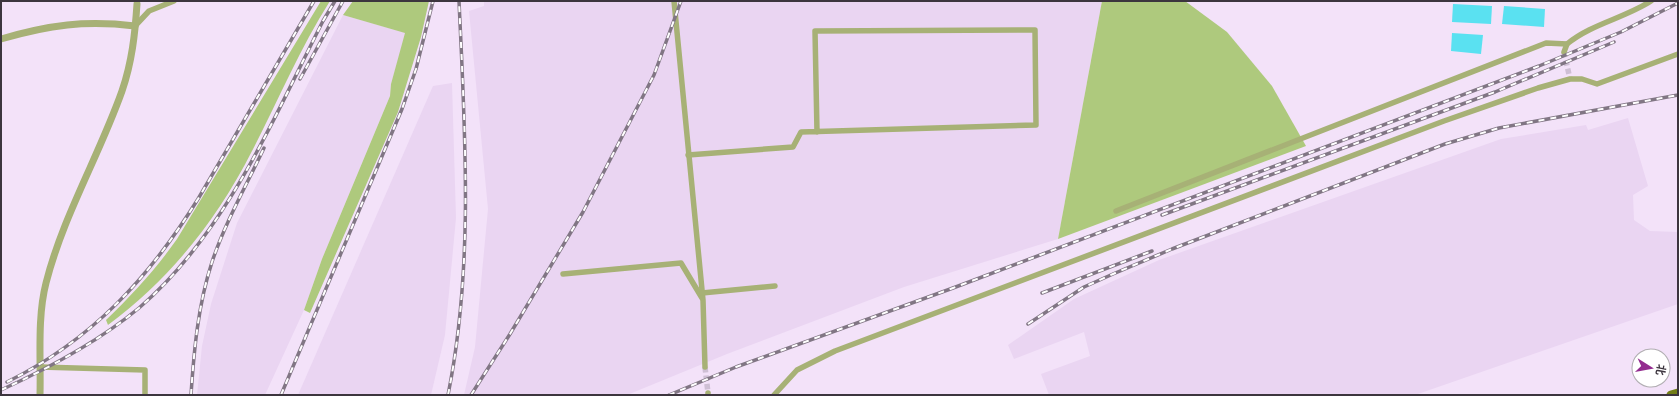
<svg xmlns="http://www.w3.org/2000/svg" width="1679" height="396" font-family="Rubik,'Noto Sans SC',sans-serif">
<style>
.built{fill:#ead5f2}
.green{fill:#aec97d}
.water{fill:#5ae1f1}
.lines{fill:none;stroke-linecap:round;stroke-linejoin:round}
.minor-tunnel{stroke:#cebfd4;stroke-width:5.5;stroke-dasharray:5.5 3;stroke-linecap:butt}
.minor{stroke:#a7b176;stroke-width:5.5}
.tertiary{stroke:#a7b176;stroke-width:7}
.primary{stroke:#727e17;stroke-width:9}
.rail-casing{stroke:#817684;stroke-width:3.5}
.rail{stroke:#fff;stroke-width:2;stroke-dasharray:6;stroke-linecap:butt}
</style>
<rect width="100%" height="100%" fill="#f3e2f9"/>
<g class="built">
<polygon points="484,1 1102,1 1058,239 904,287 727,354 627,395 464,395 475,347 488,209 469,11 484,6"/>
<polygon points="343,15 406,33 391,84 390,96 322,259 304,310 265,395 197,395 202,346 211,304 237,223"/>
<polygon points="452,83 456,218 445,335 431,395 298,395 433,86"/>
<polygon points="1628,118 1648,186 1633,195 1634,220 1650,231 1678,232 1678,304 1415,395 1049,395 1041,374 1090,356 1084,332 1014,359 1008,345 1074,299 1159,260 1501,139 1586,125 1588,130"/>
</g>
<g class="green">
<path d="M321,1H330C300,48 278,101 252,151C217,220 170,279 108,325L106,320C133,294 156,269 177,239Z"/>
<polygon points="353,1 429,1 421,37 398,112 310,313 304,310 322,259 390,96 391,84 405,33 343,15"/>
<polygon points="1102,1 1185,1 1227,32 1272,86 1306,146 1058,239"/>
</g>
<g class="water">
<polygon points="1453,4 1492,6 1491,24 1452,22"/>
<polygon points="1504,6 1545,9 1544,27 1502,24"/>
<polygon points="1452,33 1483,35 1481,54 1451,51"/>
</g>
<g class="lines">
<g class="minor-tunnel">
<polyline points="1564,52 1570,79"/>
<polyline points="705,367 708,393"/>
</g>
<g class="minor">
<polyline points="674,1 703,300 705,367"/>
<polyline points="135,26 149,11 174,1"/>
<polyline points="1564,52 1567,44"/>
<polyline points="688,155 793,147 801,132 1036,125 1035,30 815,31 817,132"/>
<path d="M1116,211L1546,43L1567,44C1591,24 1625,18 1651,1"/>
<polyline points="563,274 681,263 702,298"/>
<polyline points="702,293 775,286"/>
<polyline points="40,367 145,370 145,395"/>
<polyline points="708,393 708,395"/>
<polyline points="774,395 797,370 835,351 1444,121 1538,88 1570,79 1582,79 1597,84 1678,54"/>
</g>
<g class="tertiary">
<path d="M1,39C49,25 85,20 135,26"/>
<path d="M40,395C41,359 37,318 46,283C63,216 99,156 122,91C132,62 135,34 137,4"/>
</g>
<polyline class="primary" points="1671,395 1678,393"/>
<defs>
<g id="rail">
<polyline points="300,79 343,1"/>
<polyline points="1162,215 1495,92 1614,42"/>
<polyline points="1042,293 1152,251"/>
<polyline points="1028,324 1084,287 1113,274 1172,249 1445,144 1499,128 1678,95"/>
<path d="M7,382C92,340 149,278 198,199L314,1"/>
<path d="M1,390C49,368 98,342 139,308C226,233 272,121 323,21L335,1"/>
<path d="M191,395C194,350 198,305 212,262C225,223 246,186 264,148"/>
<polyline points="281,395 402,109 416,69 433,1"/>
<path d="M448,395C474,266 465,132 459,1"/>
<polyline points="471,395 510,334 583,212 654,75 681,1"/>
<polyline points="669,395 736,367 953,288 1539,66 1621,32 1678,3"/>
</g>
</defs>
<use href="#rail" class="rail-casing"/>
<use href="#rail" class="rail"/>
</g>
<rect width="1679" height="396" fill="none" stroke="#3c353e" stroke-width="4"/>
<g transform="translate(1651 368) rotate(101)"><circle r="19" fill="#ffffff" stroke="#b1aeb2"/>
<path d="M0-3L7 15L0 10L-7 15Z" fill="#932b8f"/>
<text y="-6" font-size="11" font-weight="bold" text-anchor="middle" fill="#3c353e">北</text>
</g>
</svg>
